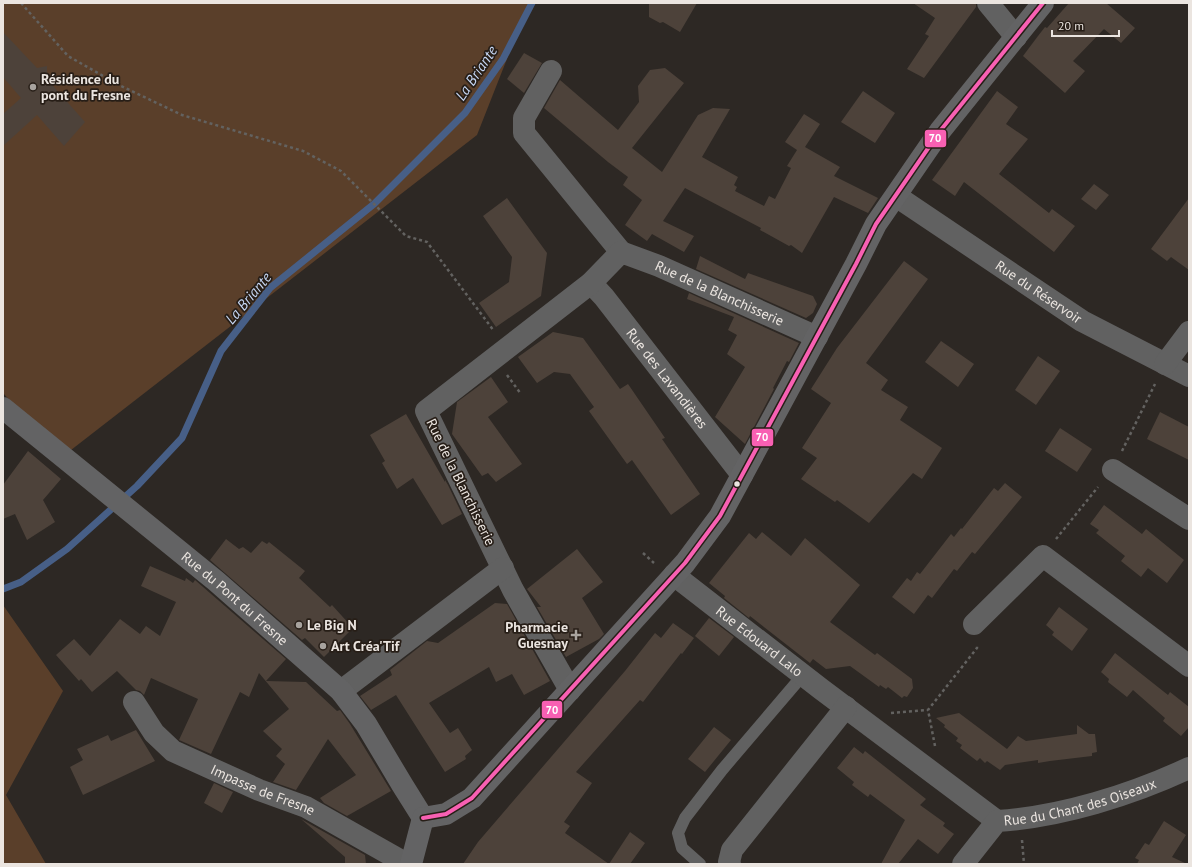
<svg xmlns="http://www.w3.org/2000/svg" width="1192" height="867" font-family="'PT Sans',sans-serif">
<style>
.green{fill:#5a3f2a}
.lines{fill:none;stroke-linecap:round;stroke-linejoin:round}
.stream{stroke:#475f87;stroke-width:7}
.building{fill:#4d423a}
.path{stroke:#636260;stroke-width:2.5;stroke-dasharray:3 3;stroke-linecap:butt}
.lane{stroke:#616161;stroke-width:12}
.street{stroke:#616161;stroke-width:22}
.secondary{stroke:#636364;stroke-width:22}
.bus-1-casing{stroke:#271e17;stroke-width:7}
.bus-1{stroke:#f860b3;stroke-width:4}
.poi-dot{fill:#a8a39e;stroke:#271e17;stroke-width:1.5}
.bus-dot{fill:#ebe5e0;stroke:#271e17;stroke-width:1.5}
.labels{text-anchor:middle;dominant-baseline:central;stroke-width:3.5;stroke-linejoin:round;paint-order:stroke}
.poi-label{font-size:14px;font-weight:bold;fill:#ebe5e0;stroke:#271e17;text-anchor:start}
.street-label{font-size:14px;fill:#ebe5e0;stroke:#271e17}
.water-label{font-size:15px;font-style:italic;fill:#c6d7f4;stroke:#271e17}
.line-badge{stroke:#271e17;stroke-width:1.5}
.badge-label{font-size:11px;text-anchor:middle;font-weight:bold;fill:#fff}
</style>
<rect width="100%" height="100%" fill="#2d2824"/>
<g class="green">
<polygon points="3,3 529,3 477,135 62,457 3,393"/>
<polygon points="3,605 63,691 6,795 46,864 3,864"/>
</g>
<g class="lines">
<polyline class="stream" points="3,589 21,582 67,549 137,486 182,438 221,351 270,288 374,204 465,113 503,59 532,3"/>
</g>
<g class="building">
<polygon points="649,3 697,3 680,32 663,22 660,23 649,17"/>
<polygon points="913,3 976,3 976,7 924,78 907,69 929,36 925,34 935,18"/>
<polygon points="1069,3 1106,3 1135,28 1121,43 1104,29 1073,61 1085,71 1065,93 1023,56 1038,36 1045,27 1047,28"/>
<polygon points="3,32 37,68 47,66 47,79 85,122 64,146 37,115 3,146 3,114 21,98 3,77"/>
<polygon points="524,53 542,63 524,93 507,79"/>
<polygon points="665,68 684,83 632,148 662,172 698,115 713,108 730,109 702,157 738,177 734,185 737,187 735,191 764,206 769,196 775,199 791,168 787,166 797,150 785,142 804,114 820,124 805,147 840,167 834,176 878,198 868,213 834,197 802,253 791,245 789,246 760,230 761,228 685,188 663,221 694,236 684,252 652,234 647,241 625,225 642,200 623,185 628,177 608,162 544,108 560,80 618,130 639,102 638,86 650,70"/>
<polygon points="863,91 895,113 875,143 841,122"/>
<polygon points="997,91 1018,107 1006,124 1028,139 999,174 1049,213 1052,209 1075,226 1054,252 964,182 955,196 932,180"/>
<polygon points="1094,184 1109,195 1096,210 1081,199"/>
<polygon points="507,198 547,253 541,296 496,327 479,303 509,282 512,257 483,216"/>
<polygon points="1189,198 1189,270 1171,257 1167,261 1151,249"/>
<polygon points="700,256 745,279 748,273 813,296 817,304 813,313 806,318 696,269"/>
<polygon points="904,261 928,279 866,363 888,380 881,390 908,407 900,420 942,448 922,479 913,473 869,523 837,500 835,502 801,479 817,458 802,448 831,403 811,389 837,348"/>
<polygon points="689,293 799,343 789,362 787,361 773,388 774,389 745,444 715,417 745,367 727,354 737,335 728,330 734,317 687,299"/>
<polygon points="553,332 583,338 620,389 628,384 665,438 662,439 700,494 671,515 632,460 627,464 589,411 594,407 570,374 554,372 537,383 518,357"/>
<polygon points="941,341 974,364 958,387 925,362"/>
<polygon points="1038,356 1060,371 1036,405 1015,390"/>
<polygon points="491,377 508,402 488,417 522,464 496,482 488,473 482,476 452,434 457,402"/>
<polygon points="1160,412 1189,427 1189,460 1147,439"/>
<polygon points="406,414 445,482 445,480 448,485 462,514 442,525 413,478 397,489 382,463 385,461 370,435"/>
<polygon points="1060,428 1092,449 1077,472 1045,451"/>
<polygon points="28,451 61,479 43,500 55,522 27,540 15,514 3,519 3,485"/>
<polygon points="1005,483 1022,497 975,554 972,552 957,571 954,569 932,598 928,595 914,614 892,597 907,578 911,581 917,572 920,574 951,534 954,537 961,528 962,529 994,488 998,491"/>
<polygon points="1104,505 1142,534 1146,529 1184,560 1167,583 1148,568 1141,577 1121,561 1125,556 1096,533 1099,530 1090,524"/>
<polygon points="762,532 791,556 805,538 860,585 830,622 875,655 877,653 912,679 913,688 907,697 904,696 902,698 888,687 886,689 880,685 879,687 850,666 826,669 813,659 810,663 750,616 749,618 724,598 725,596 709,583 749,533 756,539"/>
<polygon points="226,539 239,549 243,547 251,553 262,541 267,544 269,542 305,571 299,578 330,607 332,605 351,626 348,629 350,631 324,657 305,638 302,640 210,560"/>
<polygon points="577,549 603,582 582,598 604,634 599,639 566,657 537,607 541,607 527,589"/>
<polygon points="150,566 185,581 186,578 193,583 195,580 286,659 266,681 306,682 337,711 340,710 350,724 391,791 347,816 324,803 320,798 356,775 328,739 296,790 273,782 285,764 276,756 282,749 263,731 289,709 259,673 249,697 240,692 211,754 179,740 198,699 151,678 144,695 140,691 136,690 117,671 92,692 81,679 79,681 56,655 74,639 90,656 120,619 140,634 146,626 160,636 176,602 141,586"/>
<polygon points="495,603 507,604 550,681 524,695 512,674 496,682 489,667 429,703 450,733 458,728 472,750 465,756 466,759 445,772 396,695 371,710 360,696 392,675 390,670 427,641 438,643"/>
<polygon points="1059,607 1088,629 1072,651 1052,635 1054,632 1046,625"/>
<polygon points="709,618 734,637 719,656 695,636"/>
<polygon points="673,623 694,638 682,654 681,653 643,702 640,700 576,772 592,783 564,822 570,826 565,833 609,864 630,832 645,843 630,864 463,864 478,842 625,671 655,633 661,638"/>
<polygon points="1115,653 1168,695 1170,692 1189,707 1189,727 1181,736 1163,721 1165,718 1133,690 1127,697 1108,682 1109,679 1101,672"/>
<polygon points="959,713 1007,749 1018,736 1026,741 1077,734 1077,725 1089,734 1095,734 1097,752 1092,753 1092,756 1050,761 1038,763 1038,760 1005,765 1000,770 987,761 985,763 980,758 977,761 960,748 962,745 956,741 958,738 944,727 945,725 936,718"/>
<polygon points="714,727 731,740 705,772 688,759"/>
<polygon points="136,730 155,761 83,795 70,767 83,760 77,749 108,735 111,741"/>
<polygon points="854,747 863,754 865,751 926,799 920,805 945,823 943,826 954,834 938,854 918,839 898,864 881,864 905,820 870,794 868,797 852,785 854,782 837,768"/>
<polygon points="214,783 233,792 222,813 204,803"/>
<polygon points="301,819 365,855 366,864 345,864 345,857"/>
<polygon points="1164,821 1186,835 1172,857 1187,864 1137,864 1139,860 1135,858 1145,843 1149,845"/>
</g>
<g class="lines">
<g class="path">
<polyline points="21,3 68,56 119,85 182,115 303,151 341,171 406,236 427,242 494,331"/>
<polyline points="507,375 521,394"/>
<polyline points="1122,451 1155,384"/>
<polyline points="1056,539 1098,487"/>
<polyline points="643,553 654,563"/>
<polyline points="891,713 928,710"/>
<polyline points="935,746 928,710 977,648 977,645"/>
<polyline points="1022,840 1024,864"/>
</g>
<polyline class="lane" points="700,864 682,848 678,833 685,818 722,770 803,675"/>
<g class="street">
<polyline points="988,3 1016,37"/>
<polyline points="551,71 524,118 524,133 621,252"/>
<path id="s1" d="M896,196L1082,321L1189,376"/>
<path id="s2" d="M591,283L604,297L742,475"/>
<polyline points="1165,364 1189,332"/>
<polyline points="1113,470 1189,519"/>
<path id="s3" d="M674,575L821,689L997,821"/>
<polyline points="974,624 1043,556 1189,666"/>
<path id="s4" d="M570,690L513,590L426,411L591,283L621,252L659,266L817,337"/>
<polyline points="341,691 503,568"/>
<path id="s5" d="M134,702L154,733L173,751L259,790L306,807L407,864"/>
<polyline points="730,864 729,862 732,850 846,707"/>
<path id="s6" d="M963,864L997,821C1061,817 1131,795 1189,768"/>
</g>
<g class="secondary">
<path id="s7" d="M3,408L216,581L341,691L366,724L403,786L423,818"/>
<polyline points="423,818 446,814 472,798 685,563 720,516 856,264 876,224 940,131 1043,3"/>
<polyline points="411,864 423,818"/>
</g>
<defs>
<polyline id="bus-1" points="423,818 446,814 472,798 685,563 720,516 856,264 876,224 940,131 1043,3"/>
</defs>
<use href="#bus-1" class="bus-1-casing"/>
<use href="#bus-1" class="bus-1"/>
</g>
<g class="poi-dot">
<circle cx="33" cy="87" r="4"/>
<circle cx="299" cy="625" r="4"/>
<path d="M574 629h4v4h4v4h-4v4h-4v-4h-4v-4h4z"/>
<circle cx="323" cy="646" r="4"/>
</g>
<circle class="bus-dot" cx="737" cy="484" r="3.5"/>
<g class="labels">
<g class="poi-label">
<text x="41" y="79">Résidence du<tspan x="41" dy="16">pont du Fresne</tspan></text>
<text x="307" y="625">Le Big N</text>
<text x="568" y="627" text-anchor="end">Pharmacie<tspan x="568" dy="16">Guesnay</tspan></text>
<text x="331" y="646">Art Créa'Tif</text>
</g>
<g class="street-label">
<text stroke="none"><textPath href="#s1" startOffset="172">Rue du Réservoir</textPath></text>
<text stroke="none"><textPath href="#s4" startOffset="673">Rue de la Blanchisserie</textPath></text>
<text stroke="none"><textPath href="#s2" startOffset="122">Rue des Lavandières</textPath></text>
<text transform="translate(461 482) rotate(64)">Rue de la Blanchisserie</text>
<text stroke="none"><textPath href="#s7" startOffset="300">Rue du Pont du Fresne</textPath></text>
<text stroke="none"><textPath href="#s3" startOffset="108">Rue Edouard Lalo</textPath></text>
<text stroke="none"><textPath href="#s5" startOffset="161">Impasse de Fresne</textPath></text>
<text stroke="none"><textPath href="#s6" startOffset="140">Rue du Chant des Oiseaux</textPath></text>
</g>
<g class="water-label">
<text transform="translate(476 73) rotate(-56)">La Briante</text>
<text transform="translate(248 298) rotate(-50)">La Briante</text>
</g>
</g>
<g class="line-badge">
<rect x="924" y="129" width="23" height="19" rx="4" fill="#f860b3"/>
<rect x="751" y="428" width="23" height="19" rx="4" fill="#f860b3"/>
<rect x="541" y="700" width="22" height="19" rx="4" fill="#f860b3"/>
</g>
<g class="badge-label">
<text x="935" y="142">70</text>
<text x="762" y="441">70</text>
<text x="552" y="714">70</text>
</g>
<rect width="1192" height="867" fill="none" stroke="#ebe5e0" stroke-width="8"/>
<path d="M1052 30v6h67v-6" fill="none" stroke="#ebe5e0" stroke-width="2"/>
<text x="1058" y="30" font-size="12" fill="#ebe5e0" stroke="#271e17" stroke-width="3" paint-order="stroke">20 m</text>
</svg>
